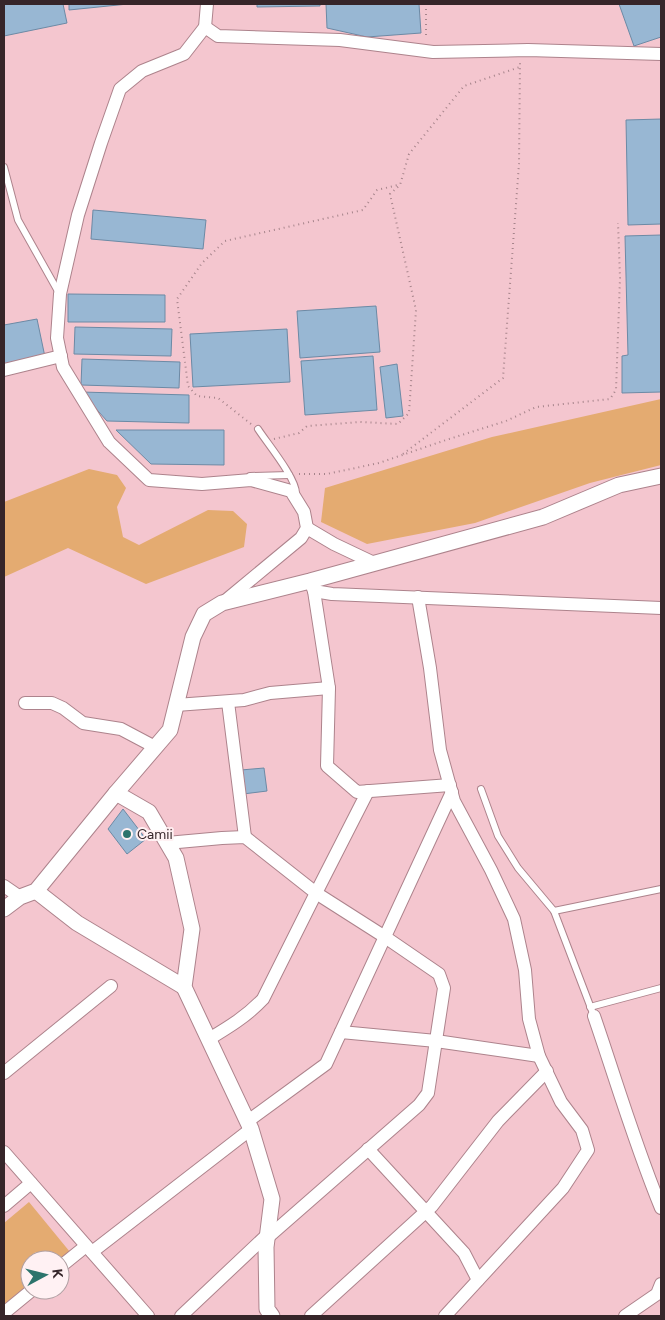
<svg xmlns="http://www.w3.org/2000/svg" width="665" height="1320" font-family="Figtree,sans-serif">
<style>
.green{fill:#e4ab71}
.building{fill:#98b7d3;stroke:#6c8aa5}
.lines{fill:none;stroke-linecap:round;stroke-linejoin:round}
.service-casing{stroke:#ad838c;stroke-width:8}
.minor-casing{stroke:#ad838c;stroke-width:14}
.tertiary-casing{stroke:#ad838c;stroke-width:17}
.path{stroke:#a6848b;stroke-width:2;stroke-dasharray:1 4;stroke-linecap:butt}
.service{stroke:#fff;stroke-width:6}
.minor{stroke:#fff;stroke-width:12}
.tertiary{stroke:#fff;stroke-width:15}
.poi-dot{fill:#2c746c;stroke:#fff1f3;stroke-width:2}
.labels{text-anchor:middle;dominant-baseline:central;stroke-width:4;stroke-linejoin:round;paint-order:stroke}
.poi-label{font-size:14px;fill:#362529;stroke:#fff1f3;text-anchor:start}
</style>
<rect width="100%" height="100%" fill="#f4c6cf"/>
<g class="green">
<polygon points="661,399 661,465 590,483 475,523 367,544 321,522 325,488 492,437"/>
<polygon points="89,469 117,475 126,488 117,507 123,537 139,545 208,510 233,511 247,524 244,547 146,584 68,548 4,577 4,502"/>
<polygon points="29,1202 70,1252 60,1260 30,1260 30,1284 4,1305 4,1223"/>
</g>
<g class="building">
<polygon points="4,4 63,4 67,23 4,36"/>
<polygon points="69,4 128,4 69,10"/>
<polygon points="257,4 320,4 320,6 257,7"/>
<polygon points="326,4 419,4 421,33 367,37 327,28"/>
<polygon points="619,4 661,4 661,37 634,46"/>
<polygon points="661,119 661,224 628,225 626,120"/>
<polygon points="93,210 206,220 203,249 91,239"/>
<polygon points="661,235 661,392 622,393 622,356 628,355 625,236"/>
<polygon points="68,294 165,295 165,322 68,322"/>
<polygon points="376,306 380,352 300,358 297,311"/>
<polygon points="37,319 45,357 4,365 4,325"/>
<polygon points="75,327 172,329 171,356 74,354"/>
<polygon points="287,329 290,382 193,387 190,334"/>
<polygon points="373,356 377,410 305,415 301,361"/>
<polygon points="82,359 180,362 179,388 81,385"/>
<polygon points="397,364 403,416 386,418 380,367"/>
<polygon points="81,392 189,395 189,423 107,421"/>
<polygon points="116,430 224,430 224,465 151,464"/>
<polygon points="264,768 267,791 243,794 241,770"/>
<polygon points="123,809 146,839 127,854 108,829"/>
</g>
<g class="lines">
<defs>
<g id="service">
<polyline points="4,167 18,220 59,293"/>
<path d="M258,429C267,443 297,479 296,494"/>
<polyline points="250,476 289,475"/>
<polyline points="481,789 498,836 518,868 554,911 594,1016"/>
<polyline points="554,911 661,889"/>
<polyline points="590,1007 661,988"/>
</g>
<g id="minor">
<polyline points="207,4 205,27 184,54 142,71 120,89 101,143 78,215 60,294 57,338 63,367 109,442 149,480 202,484 251,480 291,491 304,512 307,528 301,538 225,601"/>
<polyline points="205,27 218,36 340,40 433,52 528,50 661,54"/>
<polyline points="4,370 61,356"/>
<polyline points="307,528 334,544 374,563"/>
<polyline points="310,581 314,591 332,594 661,608"/>
<polyline points="314,591 329,688 327,766 357,792 450,785"/>
<polyline points="418,597 430,668 440,750 454,801 491,870 514,919 525,970 529,1019 539,1056 561,1102 582,1130 588,1150 563,1188 445,1316"/>
<polyline points="228,702 245,837"/>
<polyline points="25,703 52,703 63,708 83,723 121,729 155,747"/>
<polyline points="176,705 244,700 270,693 329,688"/>
<path d="M167,843L222,838L245,837L316,893L263,999C247,1016 229,1027 209,1039"/>
<polyline points="4,886 20,897"/>
<path d="M594,1016C616,1080 635,1145 661,1208"/>
<polyline points="341,1032 436,1041 539,1056"/>
<polyline points="4,1073 111,986"/>
<polyline points="248,1121 326,1064 452,792"/>
<polyline points="368,1149 464,1253 478,1280"/>
<polyline points="4,1152 148,1316"/>
<polyline points="4,1206 31,1183"/>
<polyline points="267,1238 419,1105 428,1093 444,988 439,974 385,937 316,893 368,791"/>
<polyline points="92,1252 251,1129"/>
<polyline points="60,1267 86,1246"/>
<polyline points="4,1313 32,1290"/>
<polyline points="181,1316 268,1234"/>
<polyline points="311,1316 432,1206 498,1121 547,1071"/>
<polyline points="625,1316 657,1294 661,1284"/>
</g>
<g id="tertiary">
<polyline points="36,891 77,923 184,987"/>
<polyline points="4,909 20,897 36,891 116,793"/>
<polyline points="272,1316 267,1309 266,1247 272,1199 251,1129 184,987 192,929 176,858 149,812 116,793 170,730 193,637 204,614 222,603 310,581 543,517 619,485 661,476"/>
</g>
</defs>
<use href="#service" class="service-casing"/>
<use href="#minor" class="minor-casing"/>
<use href="#tertiary" class="tertiary-casing"/>
<g class="path">
<polyline points="426,4 426,39"/>
<polyline points="251,424 218,398 197,396 188,386 177,299 202,263 225,241 363,210 377,190 398,185"/>
<polyline points="274,439 299,433 307,426 360,422 398,424 409,413 416,310 390,194 400,185 409,154 464,86 520,67"/>
<polyline points="403,454 503,378 519,164 520,62"/>
<polyline points="299,474 327,474 379,463 446,440 506,421 536,407 610,399 616,390 620,278 618,223"/>
</g>
<use href="#service" class="service"/>
<use href="#minor" class="minor"/>
<use href="#tertiary" class="tertiary"/>
</g>
<circle class="poi-dot" cx="127" cy="834" r="5"/>
<g class="labels">
<g class="poi-label">
<text x="137" y="834">Camii</text>
</g>
</g>
<rect width="665" height="1320" fill="none" stroke="#362529" stroke-width="10"/>
<g transform="translate(45 1275) rotate(83)"><circle r="24" fill="#fff1f3" stroke="#af9fa2"/>
<path d="M0-4L9 19L0 12L-9 19Z" fill="#2c746c"/>
<text y="-8" font-size="14" font-weight="bold" text-anchor="middle" fill="#362529">K</text>
</g>
</svg>
